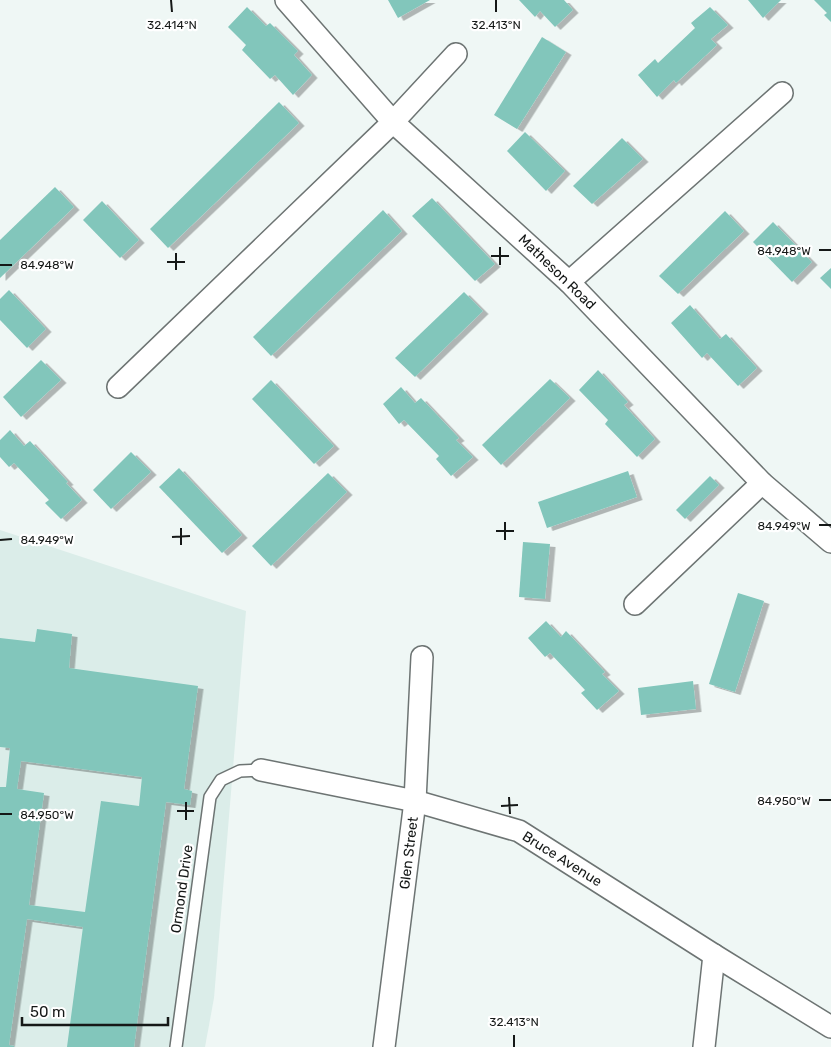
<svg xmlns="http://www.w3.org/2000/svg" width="831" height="1047" font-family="Rubik,sans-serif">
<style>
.built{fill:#dbede9}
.building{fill:#82c6bb;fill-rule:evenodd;filter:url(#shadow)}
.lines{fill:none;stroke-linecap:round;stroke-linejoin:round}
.service-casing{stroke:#6d7473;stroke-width:14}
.minor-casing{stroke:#6d7473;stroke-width:24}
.service{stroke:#fff;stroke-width:11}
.minor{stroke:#fff;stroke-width:21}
.ticks{fill:none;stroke:#151817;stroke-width:2}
.labels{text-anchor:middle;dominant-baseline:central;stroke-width:4.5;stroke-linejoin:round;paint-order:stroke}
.street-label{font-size:14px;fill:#151817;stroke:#fff}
.ticks-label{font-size:12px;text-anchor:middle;fill:#151817;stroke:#fff;stroke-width:4.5;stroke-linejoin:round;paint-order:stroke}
</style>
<defs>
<filter id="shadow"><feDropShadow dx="5.5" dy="3" stdDeviation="0" flood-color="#0004"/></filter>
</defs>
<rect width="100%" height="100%" fill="#eff7f5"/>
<polygon class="built" points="0,530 246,611 214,998 205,1047 0,1047"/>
<g class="building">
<polygon points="388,0 430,0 398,18"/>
<polygon points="519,0 564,0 573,10 555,27 540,11 535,17"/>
<polygon points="748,0 781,0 763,18"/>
<polygon points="814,0 831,0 831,22 824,15 827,13"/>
<polygon points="247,7 266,26 270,23 298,51 294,55 312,75 293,95 275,75 270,79 242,50 246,45 228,27"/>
<polygon points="710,7 728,25 711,39 717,45 676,83 674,80 657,97 638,75 655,59 658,63 695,28 691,23"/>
<polygon points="542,37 566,52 517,129 494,115"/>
<polygon points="279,102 299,123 168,248 150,229"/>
<polygon points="525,132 565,171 546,191 507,151"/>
<polygon points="622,138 643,159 592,204 573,186"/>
<polygon points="55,187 74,207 0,278 0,240"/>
<polygon points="432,198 495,264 475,281 412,216"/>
<polygon points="102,201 139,240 120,258 83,220"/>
<polygon points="383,210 402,231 271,356 253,337"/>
<polygon points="725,211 744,231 678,294 659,276"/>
<polygon points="773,222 812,262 792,282 753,242"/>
<polygon points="831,268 831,289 820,278"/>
<polygon points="9,290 46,329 27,348 0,320 0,299"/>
<polygon points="464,292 483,311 415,377 395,358"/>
<polygon points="690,305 720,339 726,334 757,368 738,386 707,353 702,358 671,323"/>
<polygon points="41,360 61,380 21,417 3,397"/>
<polygon points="598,370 628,402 624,405 655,439 637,457 605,424 608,420 579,390"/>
<polygon points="550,379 570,398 501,465 482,445"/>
<polygon points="271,380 334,446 314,464 252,399"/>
<polygon points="401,387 415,403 421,398 459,438 456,440 473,457 451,476 436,459 439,456 404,420 399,424 383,404"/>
<polygon points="10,430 24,446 30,441 68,482 66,483 82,500 61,519 45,503 49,500 14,463 9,467 0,457 0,440"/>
<polygon points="131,452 151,472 111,509 93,490"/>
<polygon points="179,468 242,535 222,553 159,487"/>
<polygon points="628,471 637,497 547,528 538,502"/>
<polygon points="328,473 347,492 271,566 252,546"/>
<polygon points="710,476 719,485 685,519 676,510"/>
<polygon points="523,542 550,544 545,599 519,597"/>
<polygon points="738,593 764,601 735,692 709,684"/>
<polygon points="546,621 561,637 566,631 605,672 602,674 619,691 597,710 581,693 585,690 550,653 545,657 528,638"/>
<path d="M37,629L72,634L69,668L198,686L184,789L192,791L190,805L166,802L134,1047H67L83,927L27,919L9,1045L14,1046V1047H0V787H6L10,748L0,747V638L35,642ZM21,761L142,777L139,806L101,801L85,912L29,905L44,793L17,789Z"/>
<polygon points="693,681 696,709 641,715 638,688"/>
</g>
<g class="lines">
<defs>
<polyline id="service" points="176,1047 210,797 221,780 240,771 261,770"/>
<g id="minor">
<polyline points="286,0 393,122 569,282 762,483 831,542"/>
<polyline points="569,282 782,93"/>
<polyline points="118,387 393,122 456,54"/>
<polyline points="635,604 762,483"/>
<polyline points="261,770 415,801 519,831 714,955 831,1027"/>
<polyline points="384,1047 415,801 422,657"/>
<polyline points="704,1047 714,955"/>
</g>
</defs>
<use href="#service" class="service-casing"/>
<use href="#minor" class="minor-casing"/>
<use href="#service" class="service"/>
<use href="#minor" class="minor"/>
</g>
<path class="ticks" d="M171,0L172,12M496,0V12M500,247V265M819,250H831M176,253V270M491,256H509M167,262H185M0,265H12M505,522V540M819,525H831M181,528V545M496,531H514M172,537L190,536M0,540L12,539M509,797L510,814M819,800H831M186,802V820M501,806L518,805M177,811H194M0,814H12M514,1035V1047"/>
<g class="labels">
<g class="street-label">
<text transform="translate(557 272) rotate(44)">Matheson Road</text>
<text transform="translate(409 853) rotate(-83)">Glen Street</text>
<text transform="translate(562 859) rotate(32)">Bruce Avenue</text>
<text transform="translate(182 889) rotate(-82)">Ormond Drive</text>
</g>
</g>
<g class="ticks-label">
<text x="172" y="29">32.414°N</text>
<text x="496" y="29">32.413°N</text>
<text x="784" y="255">84.948°W</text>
<text x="47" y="269">84.948°W</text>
<text x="784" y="530">84.949°W</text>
<text x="47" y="544">84.949°W</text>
<text x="784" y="805">84.950°W</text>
<text x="47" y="819">84.950°W</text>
<text x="514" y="1026">32.413°N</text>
</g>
<path d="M22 1017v8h146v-8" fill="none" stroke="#151817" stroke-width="2.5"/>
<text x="30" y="1017" font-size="15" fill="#151817" stroke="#ffffff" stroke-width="4" paint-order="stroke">50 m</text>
</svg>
